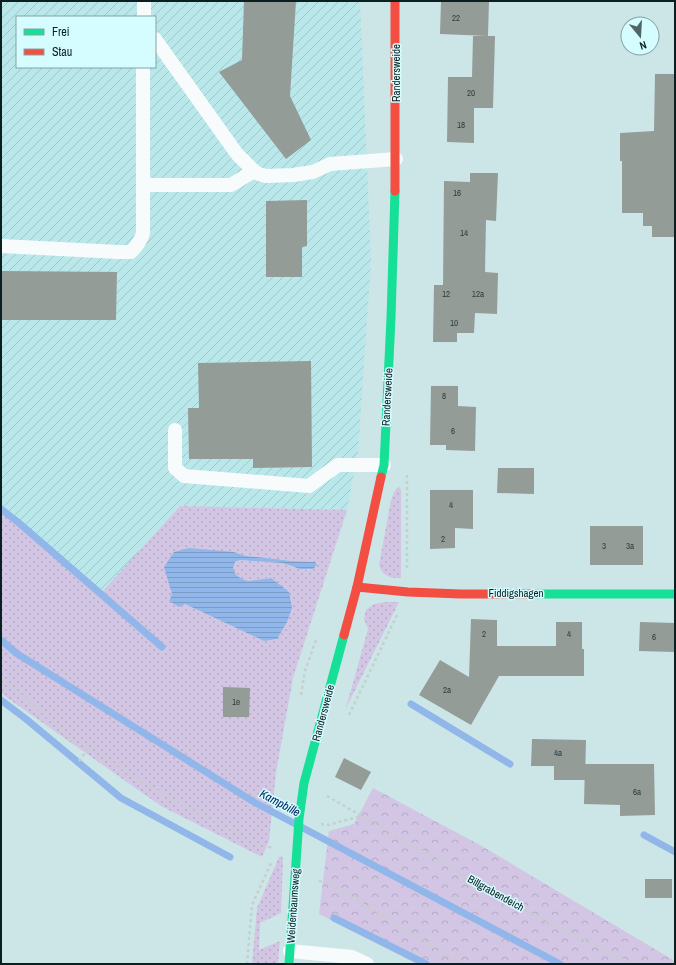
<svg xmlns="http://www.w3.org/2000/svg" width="676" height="965" font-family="'Archivo Narrow',sans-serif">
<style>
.industrial{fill:url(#industrial-furrows);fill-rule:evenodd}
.grass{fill:url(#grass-dots);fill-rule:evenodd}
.park{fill:url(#park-crowns)}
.water{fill:url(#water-rules)}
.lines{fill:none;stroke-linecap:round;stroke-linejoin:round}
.stream{stroke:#91b6ea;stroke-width:7}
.building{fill:#949c98}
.path{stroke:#c7cece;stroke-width:2.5;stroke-dasharray:3 3;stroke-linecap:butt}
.lane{stroke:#f7fbfc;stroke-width:14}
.fast{stroke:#16e098;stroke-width:9}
.jam{stroke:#f24e42;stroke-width:9}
.labels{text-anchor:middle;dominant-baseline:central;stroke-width:3;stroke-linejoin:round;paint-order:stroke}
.number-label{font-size:9px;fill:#2e3e3e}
.street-label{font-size:11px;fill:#0c1f20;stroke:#d5fcff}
.water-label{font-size:12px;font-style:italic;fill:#032463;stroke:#d5fcff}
</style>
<defs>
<pattern id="industrial-furrows" width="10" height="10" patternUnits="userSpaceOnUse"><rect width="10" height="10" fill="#bae7ea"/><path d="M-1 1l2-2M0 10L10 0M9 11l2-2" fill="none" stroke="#9fc6c8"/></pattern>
<pattern id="grass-dots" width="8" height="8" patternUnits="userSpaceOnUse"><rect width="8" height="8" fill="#d3c6e4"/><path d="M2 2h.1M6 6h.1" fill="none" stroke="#b4aac3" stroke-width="1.8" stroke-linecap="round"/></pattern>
<pattern id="park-crowns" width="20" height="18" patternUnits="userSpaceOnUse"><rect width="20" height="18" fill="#d3c6e4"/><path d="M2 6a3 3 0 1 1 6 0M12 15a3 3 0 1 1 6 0" fill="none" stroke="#b4aac3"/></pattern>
<pattern id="water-rules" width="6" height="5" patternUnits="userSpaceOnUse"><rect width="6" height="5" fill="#91b6ea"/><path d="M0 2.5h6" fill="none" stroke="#7c9cc8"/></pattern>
</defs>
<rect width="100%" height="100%" fill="#cce6e8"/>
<path class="industrial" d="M1,1H360L371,261L358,453L347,510L180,506L100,594L19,523L1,509ZM17,17H155V67H17Z"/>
<g class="grass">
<path d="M400,487L401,491V578C391,579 382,576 379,565L391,500L394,492L397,488Z"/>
<path d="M180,506L347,510L293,678L276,773L269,841L262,857L161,806L6,697L1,693V509L19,523L100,594ZM234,552L246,556L276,559L291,561L315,562L309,570L292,567L282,563L240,560L235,562L233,568L236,575L242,579L248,581L271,578L277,639L264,641L232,626L185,604L169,601L172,594Z"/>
<polygon points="384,602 399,602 346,708 368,629 364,619 366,610 374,604"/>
<polygon points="281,856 282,857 283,859 281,913 260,923 259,950 280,941 278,962 276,964 252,964 257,908 279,857"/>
</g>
<polygon class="park" points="373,788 480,845 675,961 675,964 417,964 319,914 329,831 354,824"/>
<polygon class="water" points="189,548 234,552 246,556 276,559 291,561 315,562 317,565 313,569 300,569 282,563 240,560 235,562 233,568 236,575 242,579 248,581 271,578 289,592 292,608 287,622 277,639 264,641 232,626 185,604 179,607 169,601 172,594 164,567 174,552"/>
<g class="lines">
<g class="stream">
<polyline points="1,509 19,523 162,647"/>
<polyline points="1,640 16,653 254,802 560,964"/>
<polyline points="1,700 26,719 121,798 230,857"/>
<polyline points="411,704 510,764"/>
<polyline points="644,835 675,852"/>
<polyline points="334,918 426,964"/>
</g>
</g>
<g class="building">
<polygon points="244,1 296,1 290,96 311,140 286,159 219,72 242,60"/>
<polygon points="441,1 489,1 488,36 440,34"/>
<polygon points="473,36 495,36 493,108 474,108 474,143 447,142 448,77 472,77"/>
<polygon points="655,74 675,74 675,237 652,237 652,226 643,226 643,213 622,213 622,161 620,161 620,133 654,131"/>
<polygon points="470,173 498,173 496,221 486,220 485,272 498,273 497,314 475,313 474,333 457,333 457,342 433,342 434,285 443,285 444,181 470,182"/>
<polygon points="307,200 307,246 302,247 302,277 266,277 266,201"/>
<polygon points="1,271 117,272 116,320 1,320"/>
<polygon points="311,361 312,467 253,468 253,459 189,459 188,408 199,408 198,363"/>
<polygon points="431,386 458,386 458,406 476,407 475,451 446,450 446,445 430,445"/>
<polygon points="498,468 534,468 534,494 497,493"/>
<polygon points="430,490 473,490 473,529 455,528 455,548 430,549"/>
<rect x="590" y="526" width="53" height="39"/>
<polygon points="471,619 497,620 497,646 556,646 556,622 582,622 582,649 584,649 584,676 499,676 471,725 419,695 440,660 469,677"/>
<polygon points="640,622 675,623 675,652 639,651"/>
<polygon points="223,687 250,688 249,717 223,717"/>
<polygon points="532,739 586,740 585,780 554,780 554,766 531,766"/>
<polygon points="344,758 371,772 361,790 335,777"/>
<polygon points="585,764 654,764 655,815 620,816 620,805 584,804"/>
<rect x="645" y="879" width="27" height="19"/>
</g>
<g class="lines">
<g class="path">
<polyline points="407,475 407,568"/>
<polyline points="1,678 74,739 89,747 154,789 201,816 254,843 269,847 274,848"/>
<polyline points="301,695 305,671 317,637"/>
<polyline points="349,715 397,615"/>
<polyline points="79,761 89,747"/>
<polyline points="327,796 519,907 633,964"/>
<polyline points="321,824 328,825 361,816"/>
<polyline points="319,881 328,883 463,964"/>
<polyline points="247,964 252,905 271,863"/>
</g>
<g class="lane">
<polyline points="144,17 144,1"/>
<polyline points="155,39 237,154 254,171 259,174 266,176 293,175 313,172 330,164 396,159"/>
<polyline points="143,185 231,185 254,171"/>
<path d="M1,246L119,252H131C137,246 141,241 143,233V67"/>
<polyline points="175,430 175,468 184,476 309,486 338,465 384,465"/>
<polyline points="290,951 352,957 367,964"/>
</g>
<g class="fast">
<polyline points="381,477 384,465 391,318 395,191"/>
<polyline points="532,594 675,594"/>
<polyline points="289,964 299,819 304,783 344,635"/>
</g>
<g class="jam">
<polyline points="395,1 395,191"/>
<polyline points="357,587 408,592 461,594 532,594"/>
<polyline points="344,635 357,587 381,477"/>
</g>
</g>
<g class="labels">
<g class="number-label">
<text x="456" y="18">22</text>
<text x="471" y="93">20</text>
<text x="461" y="125">18</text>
<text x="457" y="193">16</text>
<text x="464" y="233">14</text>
<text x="446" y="294">12</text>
<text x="478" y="294">12a</text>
<text x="454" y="323">10</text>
<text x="444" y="396">8</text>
<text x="453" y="431">6</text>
<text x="451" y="505">4</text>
<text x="443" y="539">2</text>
<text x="604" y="546">3</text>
<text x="630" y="546">3a</text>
<text x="484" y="634">2</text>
<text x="569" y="634">4</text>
<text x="654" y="637">6</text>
<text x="447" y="690">2a</text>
<text x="236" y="702">1e</text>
<text x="558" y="753">4a</text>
<text x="637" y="792">6a</text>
</g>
<g class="street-label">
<text transform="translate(396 73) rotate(-90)">Randersweide</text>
<text transform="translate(387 397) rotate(-87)">Randersweide</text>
<text x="516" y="593">Fiddigshagen</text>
<text transform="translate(323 713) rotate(-75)">Randersweide</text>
<text transform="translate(496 893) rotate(29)">Billgrabendeich</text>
<text transform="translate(293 906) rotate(-86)">Weidenbaumsweg</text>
</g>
<g class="water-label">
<text transform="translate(280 803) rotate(28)">Kampbille</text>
</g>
</g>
<rect width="676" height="965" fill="none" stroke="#0c1f20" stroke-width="4"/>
<rect x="16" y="16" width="140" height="52" fill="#d5fcff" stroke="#85a4a6"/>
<rect x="24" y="29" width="20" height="6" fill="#16e098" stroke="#85a4a6"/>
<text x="52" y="36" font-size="12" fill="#0c1f20">Frei</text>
<rect x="24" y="49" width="20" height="6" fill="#f24e42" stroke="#85a4a6"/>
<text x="52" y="56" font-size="12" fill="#0c1f20">Stau</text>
<g transform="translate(640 36) rotate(162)"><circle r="19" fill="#d5fcff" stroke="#85a4a6"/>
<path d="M0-3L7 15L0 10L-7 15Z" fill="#4f6566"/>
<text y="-6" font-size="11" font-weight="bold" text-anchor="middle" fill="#0c1f20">N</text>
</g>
</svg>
